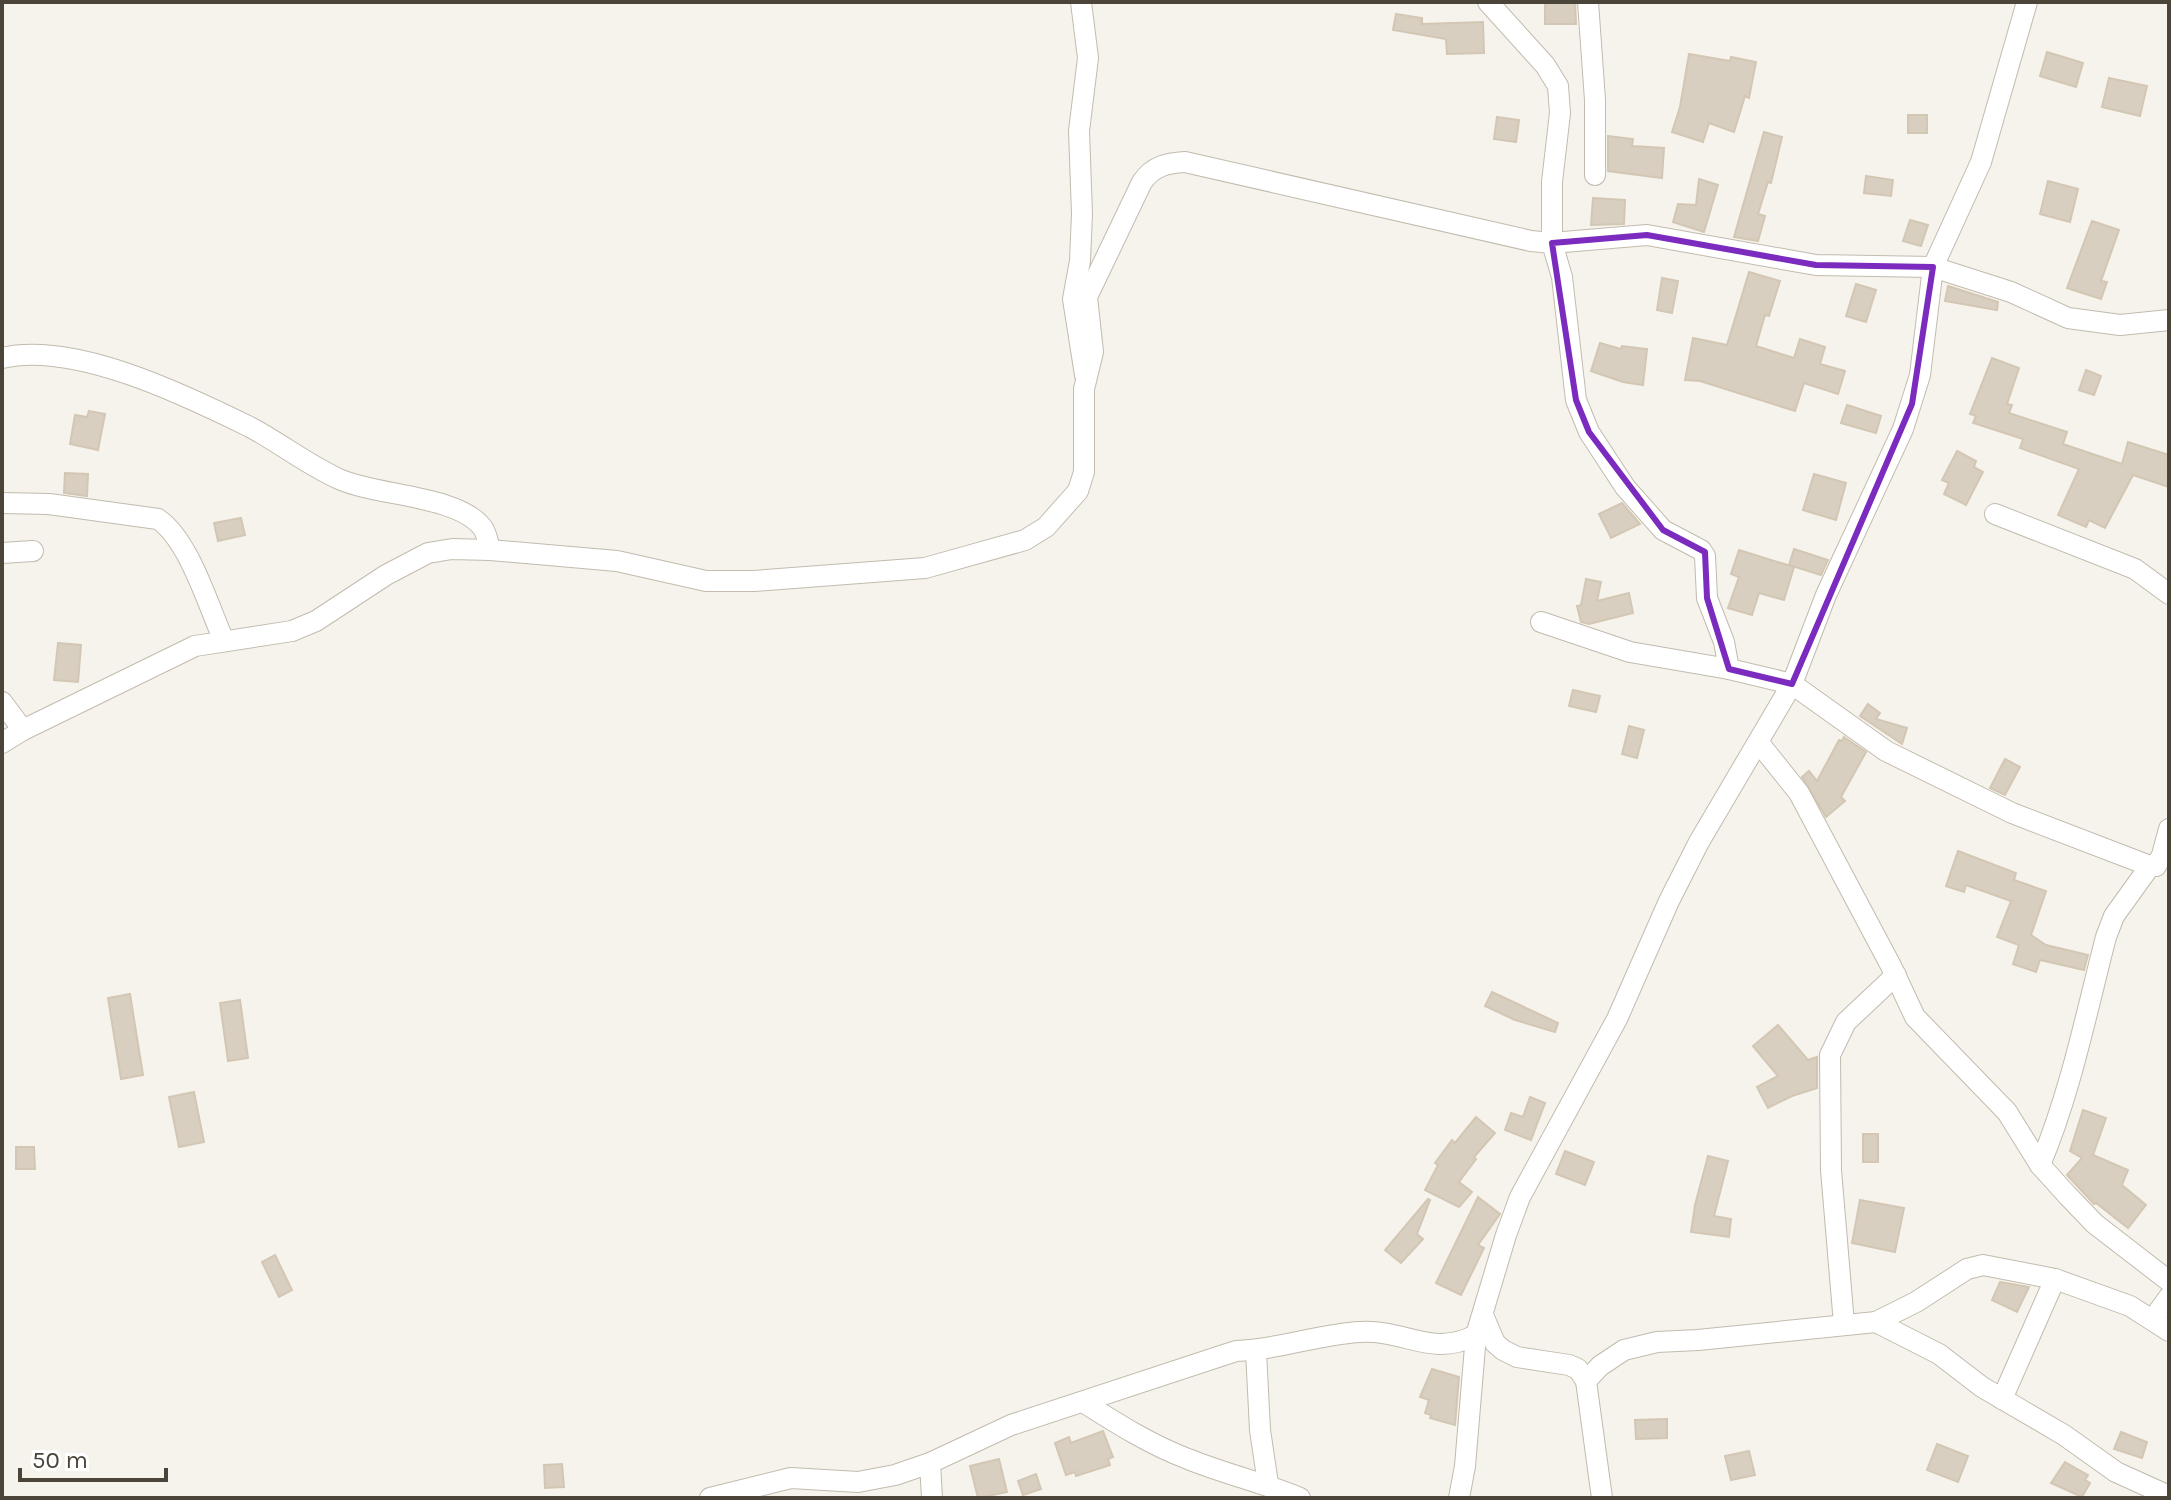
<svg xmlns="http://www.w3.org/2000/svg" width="2171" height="1500" font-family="Karla,sans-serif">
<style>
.building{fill:#d8cfc1;stroke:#d3c7b4;stroke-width:2}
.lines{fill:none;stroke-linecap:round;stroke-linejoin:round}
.minor-casing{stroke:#c2bbae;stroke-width:22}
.minor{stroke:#fff;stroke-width:20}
.marked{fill:none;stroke:#7b2cbf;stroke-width:6;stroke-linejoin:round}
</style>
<rect width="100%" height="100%" fill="#f6f3ec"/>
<g class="building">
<polygon points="1545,2 1575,2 1576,24 1545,24"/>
<polygon points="1396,14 1422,18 1422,24 1483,22 1484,53 1447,54 1446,39 1393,30"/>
<polygon points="2047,52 2083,63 2076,87 2040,76"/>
<polygon points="1689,54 1730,61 1731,57 1756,62 1749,98 1745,96 1734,132 1709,123 1703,142 1672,132 1680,107"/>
<polygon points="2109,78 2147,86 2140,116 2102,107"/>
<rect x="1908" y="115" width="19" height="18"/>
<polygon points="1497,117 1519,120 1516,142 1494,139"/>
<polygon points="1764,132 1782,137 1771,183 1768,182 1758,214 1765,216 1758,241 1734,237"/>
<polygon points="1608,136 1633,139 1632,146 1664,148 1662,178 1608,171"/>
<polygon points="1866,176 1893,180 1891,196 1864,193"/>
<polygon points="1699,179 1718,185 1704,232 1673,222 1678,204 1696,205"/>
<polygon points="2048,181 2078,189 2070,222 2040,214"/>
<polygon points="1593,198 1625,200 1624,224 1591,225"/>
<polygon points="1910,220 1928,225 1921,246 1903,241"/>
<polygon points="2092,221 2119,230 2101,281 2107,282 2101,299 2067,288"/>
<polygon points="1749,272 1780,281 1769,316 1765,315 1756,346 1794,358 1800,339 1825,347 1820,364 1845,371 1838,394 1804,383 1795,411 1700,381 1685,380 1693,338 1727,345"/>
<polygon points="1662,278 1678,281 1672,313 1657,310"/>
<polygon points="1856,284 1876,290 1866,322 1846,316"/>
<polygon points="1948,286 1998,302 1997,310 1945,301"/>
<polygon points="1600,343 1621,349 1622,346 1647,349 1643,385 1623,382 1591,371"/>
<polygon points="1992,358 2019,368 2007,404 2012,405 2009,413 2067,432 2063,444 2122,464 2128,442 2169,455 2169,487 2133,475 2105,528 2089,520 2086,527 2058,515 2079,469 2020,448 2023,439 1973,423 1976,416 1970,414"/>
<polygon points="2086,370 2101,376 2094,395 2079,390"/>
<polygon points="1847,405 1881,416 1876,433 1841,423"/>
<polygon points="89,411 105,414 98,450 70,444 75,415 87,417"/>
<polygon points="1957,451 1976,461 1974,467 1983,472 1966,505 1944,494 1949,483 1942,480"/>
<polygon points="65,473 88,474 87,496 64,493"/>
<polygon points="1814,474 1846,483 1836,520 1803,510"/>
<polygon points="1622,503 1640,524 1611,538 1599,514"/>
<polygon points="241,518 245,535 218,541 214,523"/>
<polygon points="1794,549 1828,560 1821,575 1789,565"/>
<polygon points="1739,550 1794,567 1784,600 1759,593 1752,615 1728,608 1739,577 1731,574"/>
<polygon points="1586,579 1601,582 1597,601 1629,593 1633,613 1589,624 1581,622 1577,606 1581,605"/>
<polygon points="58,643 81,645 78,682 54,680"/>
<polygon points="1573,690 1600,696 1596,712 1569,706"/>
<polygon points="1868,704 1880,713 1876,719 1907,728 1902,744 1860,716"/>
<polygon points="1629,726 1644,730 1637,758 1622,754"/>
<polygon points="1844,737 1866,752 1841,797 1845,801 1826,817 1802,777 1809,771 1817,781 1839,740 1842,741"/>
<polygon points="2005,759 2020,767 2005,795 1990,788"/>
<polygon points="1958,851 2016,873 2014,880 2046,891 2031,935 2046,945 2088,955 2084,970 2040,960 2036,972 2013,964 2019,945 1997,937 2011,901 1966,885 1964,892 1946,886"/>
<polygon points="1492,992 1558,1023 1555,1032 1515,1020 1485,1006"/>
<polygon points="130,994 143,1075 121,1079 108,998"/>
<polygon points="240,1000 248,1058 228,1061 220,1003"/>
<polygon points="1778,1025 1808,1060 1817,1057 1817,1088 1792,1096 1768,1108 1757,1087 1778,1076 1753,1046"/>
<polygon points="194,1092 204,1142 179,1147 169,1097"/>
<polygon points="1530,1097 1545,1103 1531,1140 1505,1130 1511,1113 1523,1117"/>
<polygon points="2083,1110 2106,1118 2093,1155 2128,1170 2122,1185 2146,1205 2128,1228 2096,1203 2094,1204 2067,1175 2082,1158 2070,1151"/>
<polygon points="1476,1117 1495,1133 1474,1157 1476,1159 1459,1182 1472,1192 1459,1207 1425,1190 1438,1165 1435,1163 1452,1140 1455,1143"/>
<rect x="1863" y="1134" width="15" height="28"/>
<polygon points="16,1147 34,1147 35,1169 16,1169"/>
<polygon points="1565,1151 1594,1162 1585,1185 1556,1174"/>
<polygon points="1708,1156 1728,1161 1714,1216 1731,1219 1729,1237 1691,1232 1695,1205"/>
<polygon points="1478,1197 1500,1214 1478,1245 1484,1248 1461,1295 1436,1283"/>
<polygon points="1428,1199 1430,1200 1417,1234 1423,1239 1401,1263 1385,1250"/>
<polygon points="1860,1200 1904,1208 1895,1252 1852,1243"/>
<polygon points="275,1255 292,1290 279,1297 262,1262"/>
<polygon points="2000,1282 2029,1287 2017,1312 1992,1300"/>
<polygon points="1432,1369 1459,1377 1455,1425 1430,1418 1431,1415 1425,1413 1429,1400 1420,1397"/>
<polygon points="1667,1419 1667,1438 1636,1439 1635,1420"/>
<polygon points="1103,1431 1113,1457 1108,1459 1110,1465 1076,1476 1075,1472 1066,1475 1055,1443 1069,1437 1071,1443"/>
<polygon points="2121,1432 2147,1442 2142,1458 2114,1449"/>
<polygon points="1937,1444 1968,1456 1958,1482 1927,1470"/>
<polygon points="1749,1451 1755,1475 1731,1480 1725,1456"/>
<polygon points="999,1459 1007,1492 978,1498 970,1466"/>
<polygon points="2065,1462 2088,1475 2085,1480 2090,1483 2082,1497 2051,1483"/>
<polygon points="562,1464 564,1487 545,1488 544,1465"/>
<polygon points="1036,1474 1041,1489 1023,1495 1018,1481"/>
</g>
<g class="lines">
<defs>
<g id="minor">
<polyline points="1081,2 1088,58 1079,131 1082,214 1080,261 1073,299 1085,375"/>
<polyline points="1488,2 1545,65 1558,86 1560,113 1552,182 1552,243 1562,277 1576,400 1589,432 1625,487 1663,530 1701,550 1705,556 1707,598 1724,642 1729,669"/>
<polyline points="1588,2 1595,100 1595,175"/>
<path d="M2,358C74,341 185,395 250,427C280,443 308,465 339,479C376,496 457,495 482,527C487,533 488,542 490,550"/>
<path d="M2,503L49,504L158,519C189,540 208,605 224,641"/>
<polyline points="1995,514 2135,569 2169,594"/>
<polyline points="2,553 33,551"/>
<polyline points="1541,622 1630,652 1729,669 1792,684 1886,751 2012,813 2150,866 2156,866 2162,855 2169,829"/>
<polyline points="2,702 23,730"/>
<path d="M2,743L23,730L195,646L292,631L316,621L386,575L428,553L452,549L490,550L617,561L706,581H754L925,568L1025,540L1046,527L1078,491L1084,472V389L1093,352L1087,297L1142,182C1153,166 1167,163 1185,162L1531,241L1552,243L1647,235L1816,265L1933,267L2011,292L2068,318L2120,325L2169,320"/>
<polyline points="1759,743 1799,793 1891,966 1915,1017 2007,1112 2040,1165 2068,1196 2095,1224 2169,1281"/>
<path d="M2040,1165C2071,1091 2086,1014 2106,937L2114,916L2150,866"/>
<polyline points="1483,1315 1495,1343 1503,1350 1517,1357 1569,1365 1578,1369 1586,1381 1602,1498"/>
<polyline points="2153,1319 2169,1297"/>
<polyline points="1876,1322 1939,1354 1982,1387 2064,1435 2116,1472 2169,1496"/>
<polyline points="1844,1324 1831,1170 1830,1055 1846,1022 1896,975"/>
<polyline points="1256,1351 1260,1430 1268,1484"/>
<polyline points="1586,1381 1600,1366 1624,1350 1657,1342 1698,1340 1876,1322 1916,1302 1967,1269 1983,1265 2055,1279 2130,1306 2169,1331"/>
<polyline points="2002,1399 2055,1279"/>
<path d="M1083,1402C1116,1423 1151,1445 1188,1459C1225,1474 1264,1483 1300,1498"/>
<polyline points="930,1463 932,1498"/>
<path d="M710,1498L791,1478L858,1482L895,1475L930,1463L1011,1425L1236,1351C1278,1350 1319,1334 1360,1332C1405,1329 1431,1358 1476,1335L1506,1235L1520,1197L1617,1019L1669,901L1699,842L1792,684L1826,595L1903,429L1920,375L1933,267L1981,162L2027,2"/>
<polyline points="1459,1498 1465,1466 1476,1335"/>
</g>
</defs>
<use href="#minor" class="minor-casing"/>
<use href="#minor" class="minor"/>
</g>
<path class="marked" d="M1647,235L1816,265L1933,267L1912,404L1792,684L1729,669L1707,598L1705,552L1663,530L1589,432L1576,400L1552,243Z"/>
<rect width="2171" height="1500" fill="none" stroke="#4b4439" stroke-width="8"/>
<path d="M20 1468v12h146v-12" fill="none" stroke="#4b4439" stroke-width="4"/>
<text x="32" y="1468" font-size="24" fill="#4b4439" stroke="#ffffff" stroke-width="6" paint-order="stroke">50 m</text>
</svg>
